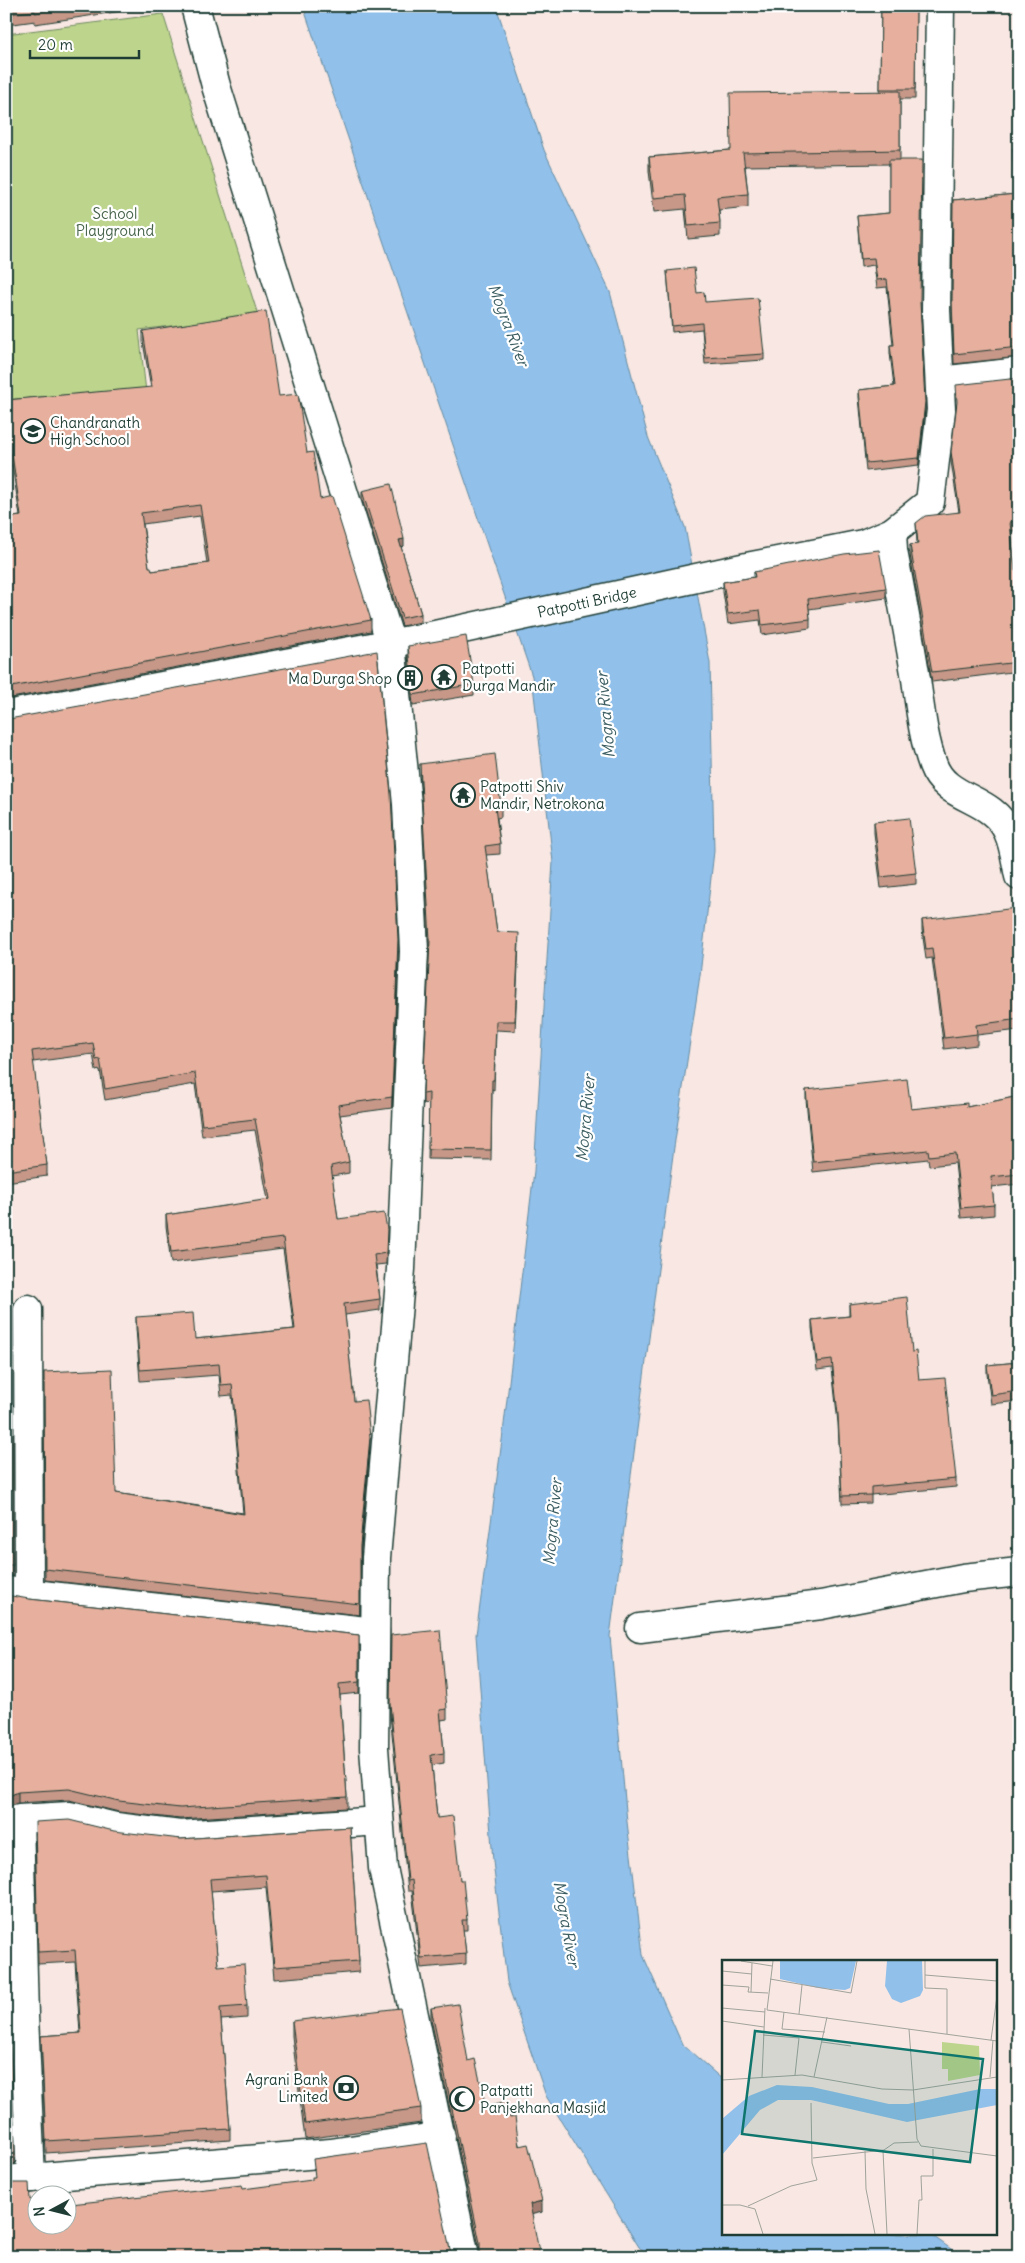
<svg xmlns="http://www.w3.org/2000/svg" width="1025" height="2263" font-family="Delius,sans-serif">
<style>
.green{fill:#bcd48b;stroke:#6e8860}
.water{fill:#91c0eb;stroke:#638ca2}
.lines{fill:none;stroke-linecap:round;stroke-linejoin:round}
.street-casing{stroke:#1f3d34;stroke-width:31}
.secondary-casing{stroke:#1f3d34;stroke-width:31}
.street{stroke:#fff;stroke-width:28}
.secondary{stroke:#fff;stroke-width:28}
.wall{fill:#c79788;stroke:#1f3d34;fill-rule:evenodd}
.shaded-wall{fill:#a27b6f;stroke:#1f3d34}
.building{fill:#e7b09e;stroke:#1f3d34;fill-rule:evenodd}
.labels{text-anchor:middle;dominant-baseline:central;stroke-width:4.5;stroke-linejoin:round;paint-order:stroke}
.park-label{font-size:15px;fill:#46634a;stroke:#fff}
.poi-label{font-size:15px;fill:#1f3d34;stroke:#fff;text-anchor:start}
.street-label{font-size:15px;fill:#1f3d34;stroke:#fff}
.water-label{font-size:16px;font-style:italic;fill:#3c5e62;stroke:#fff}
.inset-road{fill:none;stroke:#a1a39c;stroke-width:1}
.view{fill:#0f766e;fill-opacity:0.15;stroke:#0f766e;stroke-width:2.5}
.inset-edge{fill:none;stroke:#1f3d34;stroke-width:2.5}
</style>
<rect width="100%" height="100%" fill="#f8e7e2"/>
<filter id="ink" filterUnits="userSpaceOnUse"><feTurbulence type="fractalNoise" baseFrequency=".02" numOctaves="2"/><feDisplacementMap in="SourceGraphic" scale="10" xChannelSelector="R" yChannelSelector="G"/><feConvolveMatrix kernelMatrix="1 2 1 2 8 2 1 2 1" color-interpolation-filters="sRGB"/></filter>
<g filter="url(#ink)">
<polygon class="green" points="163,14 258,315 139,330 146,392 6,405 6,34"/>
<polygon class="water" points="303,6 496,6 544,150 610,292 648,437 685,527 710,663 714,851 700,975 674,1147 610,1636 627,1822 643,1955 682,2044 724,2081 724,2234 930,2234 962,2257 650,2257 639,2247 546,2096 507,1982 493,1861 476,1635 503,1433 534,1171 553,862 532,676"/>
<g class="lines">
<defs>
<g id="street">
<polyline points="940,381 1019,372"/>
<polyline points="6,715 426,637"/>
<polyline points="28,1309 29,1594"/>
<polyline points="6,1591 375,1632"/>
<polyline points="640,1628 821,1605 963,1578 1019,1572"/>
<polyline points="31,2178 24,2016 19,1819 70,1816 116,1827 180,1835 379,1821"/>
</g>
<g id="secondary">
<polyline points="195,6 216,86 391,644 407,804 414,951 401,1269 376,1558 374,1748 383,1868 465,2257"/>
<path d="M892,532L893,551C901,594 909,636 916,679C920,707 923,738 933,765C946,801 992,796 1008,832C1014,845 1016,862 1019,876"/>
<polyline points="426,637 747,567 863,544 892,532 930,502 941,410 936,310 940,6"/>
<polyline points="6,2180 331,2153 441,2136"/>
</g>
</defs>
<use href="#street" class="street-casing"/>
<use href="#secondary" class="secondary-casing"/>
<use href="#street" class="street"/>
<use href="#secondary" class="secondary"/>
</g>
<g class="wall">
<polygon points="6,6 155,6 35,24 35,21 6,25"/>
<polygon points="881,6 916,6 915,99 900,99 900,160 920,304 925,409 919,465 866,471 859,397 859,390 894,386 890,353 890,345 893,345 887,287 877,288 874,265 861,267 857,216 889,213 889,164 745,166 748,194 748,207 719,210 720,223 720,236 688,239 685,209 654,212 649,171 649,157 730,150 880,91"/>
<polygon points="1019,147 1019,357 954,364 952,310 953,200 1016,194 1013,158 1013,148"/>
<polygon points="667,271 697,293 705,302 764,354 764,360 705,364 702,329 672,332"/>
<path d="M143,331L279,396L307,453L320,499L371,620V631L6,699V518L20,516L12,465L6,466V400L151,388L143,342ZM200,516L207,563L152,571L149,567L143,524Z"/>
<polygon points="1019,378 1019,531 1011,531 1015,571 1019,571 1019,671 932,682 910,555 910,545 917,544 916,523 959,512 951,462 951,452"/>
<polygon points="362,491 404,546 401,547 421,614 421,622 402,626 362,499"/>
<polygon points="754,572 886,588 886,598 809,609 810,619 810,628 762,635 760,620 728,624 723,592 723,582 754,577"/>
<polygon points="408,646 474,684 474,695 413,705 408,656"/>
<polygon points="6,719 398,951 392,1108 340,1115 349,1162 349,1173 332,1176 338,1219 387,1240 386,1264 376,1265 380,1299 380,1310 345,1315 354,1401 370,1448 360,1557 360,1615 45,1580 44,1372 116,1493 243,1513 232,1395 221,1396 219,1375 140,1381 136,1328 136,1317 195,1339 294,1329 283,1249 171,1263 166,1226 166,1215 268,1200 255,1130 202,1136 195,1084 105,1100 100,1070 96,1071 93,1054 33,1062 47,1165 47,1176 6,1182"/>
<polygon points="420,764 501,807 501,817 497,818 500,844 500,854 486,855 497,932 519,943 515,1031 496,1030 494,1090 492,1089 491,1160 428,1159 429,1103 423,1104 423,1094 429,946"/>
<polygon points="874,822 916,873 916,884 881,888 874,833"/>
<polygon points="922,920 1019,931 1019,1030 977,1035 977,1045 944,1049 932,958 926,959 922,930"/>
<polygon points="806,1090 911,1109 967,1107 1019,1096 1019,1184 992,1187 994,1205 994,1215 961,1218 955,1163 929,1166 928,1159 813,1172 806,1099"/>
<polygon points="849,1304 912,1352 919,1380 956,1479 956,1487 871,1495 871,1503 842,1504 838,1423 832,1368 817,1370 812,1328 812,1320 849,1316"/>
<polygon points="1019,1362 1019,1401 991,1404 987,1374 987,1365"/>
<polygon points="6,1419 13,1565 13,1576 6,1576"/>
<polygon points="29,1599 359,1635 359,1693 340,1695 347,1797 347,1808 180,1819 119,1812 69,1800 18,1803 11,1806"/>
<polygon points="391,1635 447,1709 447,1719 441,1720 444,1753 444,1763 432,1765 437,1818 460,1880 467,1920 467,1930 463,1930 466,1954 466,1964 421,1968 412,1891 408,1891 390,1714"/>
<polygon points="350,1827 359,1961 359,1972 274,1979 266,1887 211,1891 218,1966 247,2006 247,2018 221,2020 230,2129 230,2140 46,2153 41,2036 80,2033 75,1962 38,1964 35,1834 181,1839"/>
<polygon points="6,1922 8,1984 8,1995 6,1995"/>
<polygon points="431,2008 468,2061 486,2107 510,2118 542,2212 532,2214 480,2251 431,2019"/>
<polygon points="292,2021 421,2108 421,2123 305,2139 292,2036"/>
</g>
<g class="shaded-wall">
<polygon points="925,402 925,409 919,465 919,458"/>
<polygon points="404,539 404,546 399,548 399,540"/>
<polygon points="398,940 398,951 392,1108 392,1097"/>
<polygon points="370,1437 370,1448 360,1557 360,1615 360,1546"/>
<polygon points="18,1792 18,1803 11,1806 6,1810 6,1800 11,1795"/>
<polygon points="15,2153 15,2164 6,2165 6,2155"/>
<polygon points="542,2201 542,2212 530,2215 530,2204"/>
</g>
<g class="building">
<polygon points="6,6 80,6 35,13 35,11 6,14"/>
<polygon points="881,6 916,6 915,89 880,89"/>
<polygon points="900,91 900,150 743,153 748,194 717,197 720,223 688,226 685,195 654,198 649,157 731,150 730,93"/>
<polygon points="1019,147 1019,347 954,354 952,300 953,200 1017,194 1013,148"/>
<polygon points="889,160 922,160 920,302 925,402 919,458 866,463 859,390 895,386 890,345 894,345 887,279 877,280 874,258 861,259 857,216 889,213"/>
<polygon points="694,268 697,293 704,292 705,302 758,298 764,354 705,358 702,323 672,326 667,271"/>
<path d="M266,311L279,396L298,394L307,453L313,452L320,499L332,496L371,620L6,688V518L21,516L12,454L6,455V400L152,387L143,331ZM200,505L209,563L152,571L151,567H149L141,513Z"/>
<polygon points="1019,378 1019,521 1010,522 1015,571 1019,571 1019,662 932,672 910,545 918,544 916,523 925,516 960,512 951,452 957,402 956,385"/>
<polygon points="391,484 404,539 399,540 421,614 402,618 362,491"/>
<polygon points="879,550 886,588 808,599 810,619 762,625 760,610 728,614 723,582 755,577 754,572 844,554"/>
<polygon points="466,636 474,684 413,695 408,646"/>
<polygon points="377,651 391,794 398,940 392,1097 338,1105 349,1162 331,1166 338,1219 384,1213 387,1229 386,1253 374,1255 380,1299 344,1304 354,1401 366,1400 370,1437 360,1546 360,1604 45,1569 44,1372 112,1369 116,1493 244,1514 232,1384 221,1385 219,1364 140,1370 136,1317 193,1313 195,1339 295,1329 283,1238 171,1252 166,1215 270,1199 255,1119 202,1125 195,1073 105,1089 100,1059 96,1060 93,1043 32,1051 47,1165 6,1171 6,719 9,719"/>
<polygon points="495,754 501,807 495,808 500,844 485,846 497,932 519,933 515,1021 496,1021 494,1080 492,1080 491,1150 428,1149 429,1093 423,1094 430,940 420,764"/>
<polygon points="909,818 916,873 881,877 874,822"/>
<polygon points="1016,908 1019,931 1019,1019 976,1025 977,1034 944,1038 932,948 926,949 922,920"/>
<polygon points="907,1079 911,1109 967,1103 967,1107 1019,1096 1019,1174 991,1177 994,1205 961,1208 955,1153 929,1156 928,1150 813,1162 806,1090"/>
<polygon points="907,1297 912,1352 916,1351 919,1380 945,1378 956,1479 871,1487 871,1495 842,1496 838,1415 832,1360 817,1362 812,1320 850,1316 849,1304"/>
<polygon points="1019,1362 1019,1391 991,1395 987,1365"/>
<rect x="6" y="1419" width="7" height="146"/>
<polygon points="6,1595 29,1599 359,1635 359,1682 339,1684 347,1797 180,1808 119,1801 69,1789 18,1792 11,1795 6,1800"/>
<polygon points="440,1630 447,1709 440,1710 444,1753 431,1755 437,1818 453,1816 460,1880 463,1880 467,1920 462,1920 466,1954 421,1958 412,1880 408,1881 390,1704 391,1635"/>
<polygon points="69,1820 114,1831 181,1839 350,1827 359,1961 274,1967 266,1875 210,1879 218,1966 244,1964 247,2006 220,2008 230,2129 46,2141 41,2036 81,2033 75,1950 38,1952 35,1822"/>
<polygon points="6,1922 8,1984 6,1984"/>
<polygon points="458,2004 468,2061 475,2059 486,2107 506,2102 510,2118 515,2117 519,2146 528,2144 542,2201 530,2204 540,2257 476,2257 480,2251 480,2243 431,2008"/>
<polygon points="400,2008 421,2108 305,2124 292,2021"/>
<polygon points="6,2042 10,2042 15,2153 6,2155"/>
<polygon points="427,2143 450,2249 454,2257 6,2257 6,2183 29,2183 30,2200 38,2199 38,2226 68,2226 68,2196 60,2196 69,2194 71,2204 242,2185 243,2189 312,2180 312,2177 315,2177 313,2159"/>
</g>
</g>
<defs>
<symbol id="school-ring" viewBox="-11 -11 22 22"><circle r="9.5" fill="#fff" stroke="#1f3d34" stroke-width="1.5"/><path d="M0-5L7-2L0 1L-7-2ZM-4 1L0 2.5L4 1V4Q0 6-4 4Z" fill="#1f3d34"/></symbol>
<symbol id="temple-ring" viewBox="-11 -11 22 22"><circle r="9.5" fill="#fff" stroke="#1f3d34" stroke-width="1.5"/><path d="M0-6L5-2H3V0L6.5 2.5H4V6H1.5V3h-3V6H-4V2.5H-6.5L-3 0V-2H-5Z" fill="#1f3d34"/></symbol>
<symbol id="building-ring" viewBox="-11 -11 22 22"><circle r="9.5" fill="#fff" stroke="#1f3d34" stroke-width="1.5"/><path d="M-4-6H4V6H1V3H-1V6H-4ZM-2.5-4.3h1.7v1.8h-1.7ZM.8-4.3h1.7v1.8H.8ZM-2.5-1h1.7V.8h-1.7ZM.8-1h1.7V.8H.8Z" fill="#1f3d34"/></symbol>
<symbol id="bank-ring" viewBox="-11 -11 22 22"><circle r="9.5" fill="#fff" stroke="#1f3d34" stroke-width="1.5"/><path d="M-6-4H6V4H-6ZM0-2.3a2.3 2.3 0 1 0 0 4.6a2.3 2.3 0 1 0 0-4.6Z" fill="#1f3d34"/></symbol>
<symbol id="mosque-ring" viewBox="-11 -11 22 22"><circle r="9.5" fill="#fff" stroke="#1f3d34" stroke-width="1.5"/><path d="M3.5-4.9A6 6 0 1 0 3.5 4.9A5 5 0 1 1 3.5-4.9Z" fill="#1f3d34"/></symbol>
</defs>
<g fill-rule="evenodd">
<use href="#school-ring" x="19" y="417" width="28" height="28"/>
<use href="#temple-ring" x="430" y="663" width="28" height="28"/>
<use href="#building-ring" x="396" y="664" width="28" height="28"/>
<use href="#temple-ring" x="449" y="781" width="28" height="28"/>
<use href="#bank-ring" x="332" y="2074" width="28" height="28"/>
<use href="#mosque-ring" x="448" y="2085" width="28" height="28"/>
</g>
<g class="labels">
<g class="park-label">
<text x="115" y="213">School<tspan x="115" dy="17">Playground</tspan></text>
</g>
<g class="poi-label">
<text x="50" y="422">Chandranath<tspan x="50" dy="17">High School</tspan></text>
<text x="462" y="668">Patpotti<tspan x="462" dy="17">Durga Mandir</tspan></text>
<text x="392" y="678" text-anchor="end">Ma Durga Shop</text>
<text x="480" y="786">Patpotti Shiv<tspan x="480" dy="17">Mandir, Netrokona</tspan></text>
<text x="328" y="2079" text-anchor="end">Agrani Bank<tspan x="328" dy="17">Limited</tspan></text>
<text x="480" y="2090">Patpatti<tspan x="480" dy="17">Panjekhana Masjid</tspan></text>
</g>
<g class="street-label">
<text transform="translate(587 602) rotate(-12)">Patpotti Bridge</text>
</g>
<g class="water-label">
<text transform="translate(509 325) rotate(69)">Mogra River</text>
<text transform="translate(605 715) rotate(-95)">Mogra River</text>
<text transform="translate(585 1118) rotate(-85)">Mogra River</text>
<text transform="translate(552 1522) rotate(-85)">Mogra River</text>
<text transform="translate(567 1924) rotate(80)">Mogra River</text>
</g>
</g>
<g transform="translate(722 1960)">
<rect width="275" height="275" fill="#f8e7e2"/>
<path d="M220,82L257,86L258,115L226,121V109H220Z" fill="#bcd48b"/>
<path d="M58,1H134L128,28L123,30L96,28L58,19ZM165,1H200L201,30L198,36L179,43L170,39L163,26ZM55,125L90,127L167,144H186L258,129H275V145L185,162L89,140H56L38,150L0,195V159L27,136Z" fill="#91c0eb"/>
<path class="inset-road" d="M19,1L50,6M51,1L45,50L275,81M203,1V28L225,29V74M0,11L30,14M203,15L275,21M48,19L129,33L135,1M0,25L27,27L26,32L46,33M29,32L30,3M0,48L43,52M62,52L60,69L103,72M77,54L80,25M0,61L42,67M187,69L195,179L199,186L275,196M41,75L77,78L73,115M269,80L275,36M100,82L129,86M40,117L43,48M92,117L105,57M268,117L271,80M0,120L80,115L160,129L191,130L275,117M143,191L144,229L153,274M161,191L165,274M91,198L162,190L172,183L196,182M0,245H18L33,249L41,274M26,246L69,226L95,220L90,203L89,143M195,274L197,240H200L199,216H211V189"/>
<path class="view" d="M33,71L261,99L248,202L20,174Z"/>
<rect width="275" height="275" class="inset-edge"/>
</g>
<rect width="1025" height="2263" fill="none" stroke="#fff" stroke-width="25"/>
<rect x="12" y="12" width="1000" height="2238" fill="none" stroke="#1f3d34" stroke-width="2" filter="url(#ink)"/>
<g transform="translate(52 2210) rotate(263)"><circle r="24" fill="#ffffff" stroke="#a5b1ae"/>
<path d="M0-4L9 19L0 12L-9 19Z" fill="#1f3d34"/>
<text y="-8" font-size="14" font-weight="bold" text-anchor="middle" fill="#1f3d34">N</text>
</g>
<path d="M30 50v8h109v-8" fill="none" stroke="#1f3d34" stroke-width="2.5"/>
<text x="38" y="50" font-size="15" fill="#1f3d34" stroke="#ffffff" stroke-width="4" paint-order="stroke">20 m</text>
</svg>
